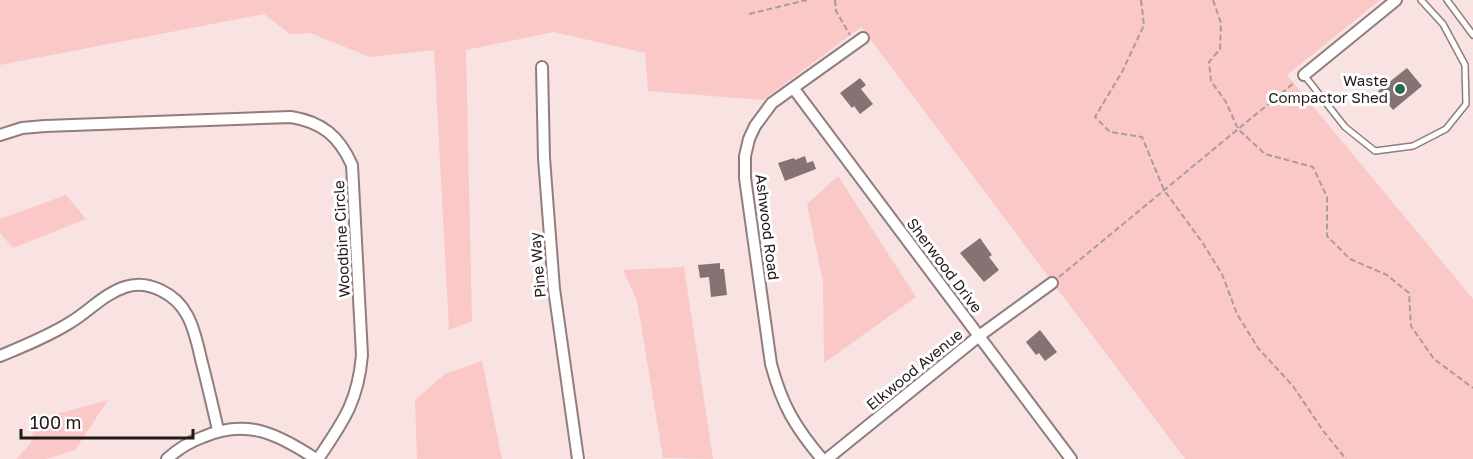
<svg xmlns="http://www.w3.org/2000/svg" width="1473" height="459" font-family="'Golos Text',sans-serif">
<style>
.green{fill:#fbc8c8}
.building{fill:#857272}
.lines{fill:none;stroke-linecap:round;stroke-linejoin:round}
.lane-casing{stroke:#917d7d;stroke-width:8}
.street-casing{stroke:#917d7d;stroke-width:14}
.path{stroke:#ac9b9b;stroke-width:2;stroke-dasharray:6 3;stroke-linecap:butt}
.lane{stroke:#fff;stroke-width:5}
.street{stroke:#fff;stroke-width:10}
.poi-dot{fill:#296550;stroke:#fff;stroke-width:2}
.labels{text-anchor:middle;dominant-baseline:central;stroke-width:6;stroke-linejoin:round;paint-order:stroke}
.poi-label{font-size:15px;fill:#221a1a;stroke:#fff;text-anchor:end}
.street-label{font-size:15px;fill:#221a1a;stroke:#fff}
</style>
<rect width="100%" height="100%" fill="#f8e2e2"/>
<g class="green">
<polygon points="0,0 1380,0 1287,75 1473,299 1473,459 1185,459 861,27 763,100 648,91 645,53 554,32 466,50 472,321 449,330 434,50 370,57 310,33 290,34 264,14 0,65"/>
<polygon points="838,176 916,297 824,363 823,282 807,204"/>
<polygon points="66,195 86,219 13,248 0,233 0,219"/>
<polygon points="684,267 713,459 663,458 637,301 623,270"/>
<polygon points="482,361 502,459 417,459 415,400 445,374"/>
<polygon points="108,400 75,450 46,459 16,459 31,443 35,420"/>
</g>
<g class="building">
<polygon points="1407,68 1422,86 1393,110 1378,91"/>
<polygon points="860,78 866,85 861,89 873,104 860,114 854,106 852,108 840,93"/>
<polygon points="805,156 807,163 813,161 816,169 785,181 778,163 794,158 795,160"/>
<polygon points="980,238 992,255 989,257 999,270 984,282 960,253"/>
<polygon points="720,263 720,269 724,269 727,295 711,297 709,277 700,278 698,265"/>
<polygon points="1040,330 1057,352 1045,361 1039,353 1036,355 1026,342"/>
</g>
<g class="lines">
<defs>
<g id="lane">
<polyline points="1447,0 1473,35"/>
<polyline points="1304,75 1345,127 1375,151 1413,146 1446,129 1466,104 1465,65 1443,24 1421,0"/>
</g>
<g id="street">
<polyline points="542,67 544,158 554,289 578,459"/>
<polyline points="1304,75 1396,0"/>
<polyline points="794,89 1071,459"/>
<path d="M0,135L22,128L45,126L291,117C322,122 339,136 352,165L362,355C358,402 343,422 318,459"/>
<path d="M0,356C24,346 49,336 71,322C89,311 104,294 125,287C148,279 176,294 187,315C195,329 198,347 202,363C208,386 213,408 218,430"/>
<path d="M167,459C178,449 189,442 203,437C247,418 278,434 316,459"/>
<path d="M822,459C795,427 782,405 771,364L745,178V156L749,139L755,126L772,103L863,38"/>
<polyline points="827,459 979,336 1052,283"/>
</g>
</defs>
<use href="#lane" class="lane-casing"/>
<use href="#street" class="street-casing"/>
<g class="path">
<polyline points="835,0 836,11 850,35"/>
<polyline points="1141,0 1144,25 1122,72 1095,117 1110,132 1142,137 1164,190 1202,242 1222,274 1237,314 1258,348 1293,386 1324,432 1346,459"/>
<polyline points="1213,0 1221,23 1220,49 1209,62 1211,81 1226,102 1238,129 1265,154 1313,167 1327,197 1327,236 1350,259 1387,275 1409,293 1411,326 1434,359 1473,388"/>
<polyline points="749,14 807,0"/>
<polyline points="1059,277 1295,82"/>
</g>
<use href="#lane" class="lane"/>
<use href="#street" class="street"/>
</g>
<circle class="poi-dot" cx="1400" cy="89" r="6"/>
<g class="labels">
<g class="poi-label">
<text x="1388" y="80">Waste<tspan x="1388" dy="17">Compactor Shed</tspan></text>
</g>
<g class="street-label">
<text transform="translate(768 227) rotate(83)">Ashwood Road</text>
<text transform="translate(341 239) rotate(-93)">Woodbine Circle</text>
<text transform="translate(537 265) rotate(-95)">Pine Way</text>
<text transform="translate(945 265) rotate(53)">Sherwood Drive</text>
<text transform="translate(914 369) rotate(-39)">Elkwood Avenue</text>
</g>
</g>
<path d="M21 429v9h172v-9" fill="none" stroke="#221a1a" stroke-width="3"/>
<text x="30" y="429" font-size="18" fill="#221a1a" stroke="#ffffff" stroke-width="4.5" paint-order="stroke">100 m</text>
</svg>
